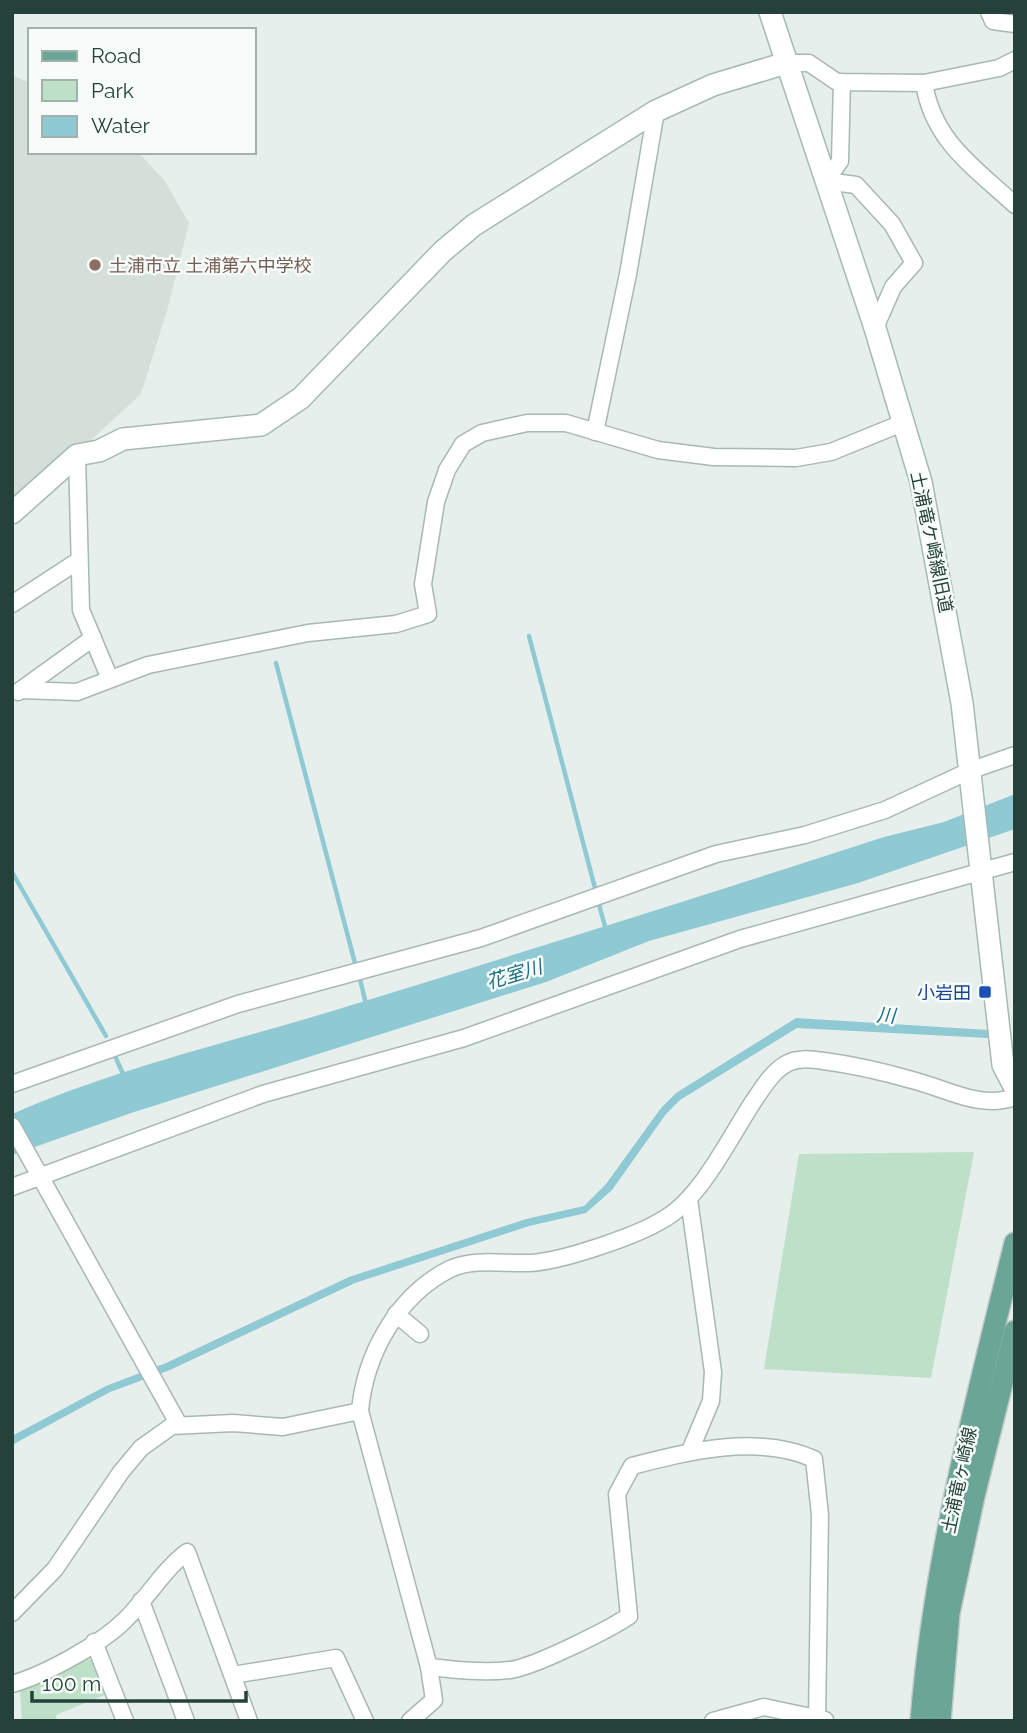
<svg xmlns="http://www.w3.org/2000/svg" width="1027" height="1733" font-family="Raleway,'Noto Sans JP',sans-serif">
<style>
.built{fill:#d4dfda}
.green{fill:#bfe0c8}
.water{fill:#8ec9d4}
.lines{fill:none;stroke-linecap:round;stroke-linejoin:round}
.stream{stroke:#8ec9d4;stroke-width:4.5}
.street-casing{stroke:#a8b8b2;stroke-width:19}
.secondary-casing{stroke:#a4bbb3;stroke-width:24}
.primary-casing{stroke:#c2cac8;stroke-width:24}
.street{stroke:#fff;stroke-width:16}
.secondary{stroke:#fff;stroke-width:21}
.primary{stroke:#6aa596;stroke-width:21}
.education-dot{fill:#8d6e63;stroke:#f7fbf9;stroke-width:2.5}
.transit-dot{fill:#1a4fb4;stroke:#f7fbf9;stroke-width:2.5}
.labels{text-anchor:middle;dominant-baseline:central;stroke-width:5;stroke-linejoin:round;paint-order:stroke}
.education-label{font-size:18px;fill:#785e54;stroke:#f7fbf9;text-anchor:start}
.street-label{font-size:18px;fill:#24423a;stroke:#f7fbf9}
.transit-label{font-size:18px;fill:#164399;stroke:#f7fbf9;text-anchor:end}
.water-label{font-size:19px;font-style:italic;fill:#1c6f80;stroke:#f7fbf9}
</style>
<rect width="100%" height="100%" fill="#e6efeb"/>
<polygon class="built" points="12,75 30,83 30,152 138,152 164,180 189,223 168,307 141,394 12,513"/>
<g class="green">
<polygon points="974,1152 931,1378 764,1369 799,1154"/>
<polygon points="82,1655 93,1661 105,1695 56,1715 57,1721 22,1721 20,1691 50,1678"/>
</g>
<g class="water">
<path d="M1015,794V829L858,883L649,941L546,982L131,1113L12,1155V1114C114,1069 223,1044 329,1012C514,955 699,897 884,837L944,822Z"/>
<polygon points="796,1018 988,1030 988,1038 797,1028 680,1100 666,1114 612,1190 586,1213 529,1226 355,1283 170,1370 110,1392 12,1445 12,1436 106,1386 166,1363 349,1277 526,1219 584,1206 606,1184 661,1108 676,1093"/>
</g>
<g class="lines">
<g class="stream">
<polyline points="529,636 596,892"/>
<polyline points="276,663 356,967"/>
<polyline points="12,872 106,1036"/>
<polyline points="598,901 606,930"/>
<polyline points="359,975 366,1004"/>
<polyline points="114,1054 124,1076"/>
</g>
<defs>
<g id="street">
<polyline points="989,12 993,21 1015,24"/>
<polyline points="786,63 809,63 837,82 924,83 999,68 1015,60"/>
<polyline points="842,82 840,161 826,181 856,185 892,224 914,263 893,287 875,328"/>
<path d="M924,83C933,141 974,167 1015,205"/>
<polyline points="595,432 628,274 656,111"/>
<polyline points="77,455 81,610 110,679"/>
<polyline points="12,604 78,561"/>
<polyline points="21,690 77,692 148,665 308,633 396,624 428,614 423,584 436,502 447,470 463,444 482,433 527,423 566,423 658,450 714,457 796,458 831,452 905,422"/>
<polyline points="18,692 93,638"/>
<polyline points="12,1084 238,1004 481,938 716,854 805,835 885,810 969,771 1015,755"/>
<polyline points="12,1126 179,1425"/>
<polyline points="12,1187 263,1094 464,1038 740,939 1015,862"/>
<polyline points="689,1199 713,1372 711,1401 690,1451"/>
<polyline points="396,1314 420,1334"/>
<polyline points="141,1601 186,1721"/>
<polyline points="12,1613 55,1569 121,1472 141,1448 172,1426 233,1423 283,1427 360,1411"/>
<polyline points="94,1642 125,1721"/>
<path d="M429,1667C456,1670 483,1673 510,1670C534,1667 608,1630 629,1616L617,1494L632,1466C690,1451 757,1434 814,1459L820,1515L817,1721"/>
<polyline points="233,1675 336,1658 365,1721"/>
<path d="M12,1684C44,1675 101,1644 125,1620C147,1599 162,1571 187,1552L249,1721"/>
<path d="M410,1721L434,1700L429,1667L360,1411C365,1354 398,1295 450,1269C473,1258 504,1264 529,1263C560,1262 637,1236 664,1219C701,1198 730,1137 753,1102C762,1089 773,1070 788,1063C799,1057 813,1060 824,1061C854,1065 884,1072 912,1080C945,1088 980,1110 1015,1097"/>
<polyline points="713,1721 764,1707 825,1720"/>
</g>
<g id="secondary">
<polyline points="770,12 875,328 921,482 962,703 1003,1065 1015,1088"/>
<polyline points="12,513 77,455 99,451 123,439 261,425 301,398 443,251 474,225 656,111 713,85 786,63"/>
</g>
<g id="primary">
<path d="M921,1721C934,1558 976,1401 1015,1243"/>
<polyline points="940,1721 949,1613 974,1496 1015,1331"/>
</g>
</defs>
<use href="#street" class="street-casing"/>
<use href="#secondary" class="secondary-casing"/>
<use href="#primary" class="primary-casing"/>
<use href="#street" class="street"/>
<use href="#secondary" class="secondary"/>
<use href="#primary" class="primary"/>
</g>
<circle class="education-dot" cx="95" cy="265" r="7"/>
<rect class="transit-dot" x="978" y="985" width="14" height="14" rx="3.5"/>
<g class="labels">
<g class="education-label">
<text x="109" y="265">土浦市立 土浦第六中学校</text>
</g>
<g class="street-label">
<text transform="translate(932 542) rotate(78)">土浦竜ケ崎線旧道</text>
<text transform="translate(959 1480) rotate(-78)">土浦竜ヶ崎線</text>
</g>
<g class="transit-label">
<text x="971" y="992">小岩田</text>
</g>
<g class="water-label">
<text transform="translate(514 974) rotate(-17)">花室川</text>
<text transform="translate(886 1015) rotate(4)">川</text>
</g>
</g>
<rect width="1027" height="1733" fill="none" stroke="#24423a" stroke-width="28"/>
<rect x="28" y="28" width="228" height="126" fill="#f7fbf9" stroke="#a3b1ad" stroke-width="2"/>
<rect x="42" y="51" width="35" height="10" fill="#6aa596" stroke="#a3b1ad" stroke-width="2"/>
<text x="91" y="63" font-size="21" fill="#24423a">Road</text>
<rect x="42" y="80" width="35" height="21" fill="#bfe0c8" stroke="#a3b1ad" stroke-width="2"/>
<text x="91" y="98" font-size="21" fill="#24423a">Park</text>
<rect x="42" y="116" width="35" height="21" fill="#8ec9d4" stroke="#a3b1ad" stroke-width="2"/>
<text x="91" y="133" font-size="21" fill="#24423a">Water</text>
<path d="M32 1691v10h214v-10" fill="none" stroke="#24423a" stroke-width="3.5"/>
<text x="42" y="1691" font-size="21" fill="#24423a" stroke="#f7fbf9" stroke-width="5" paint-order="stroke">100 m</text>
</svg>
